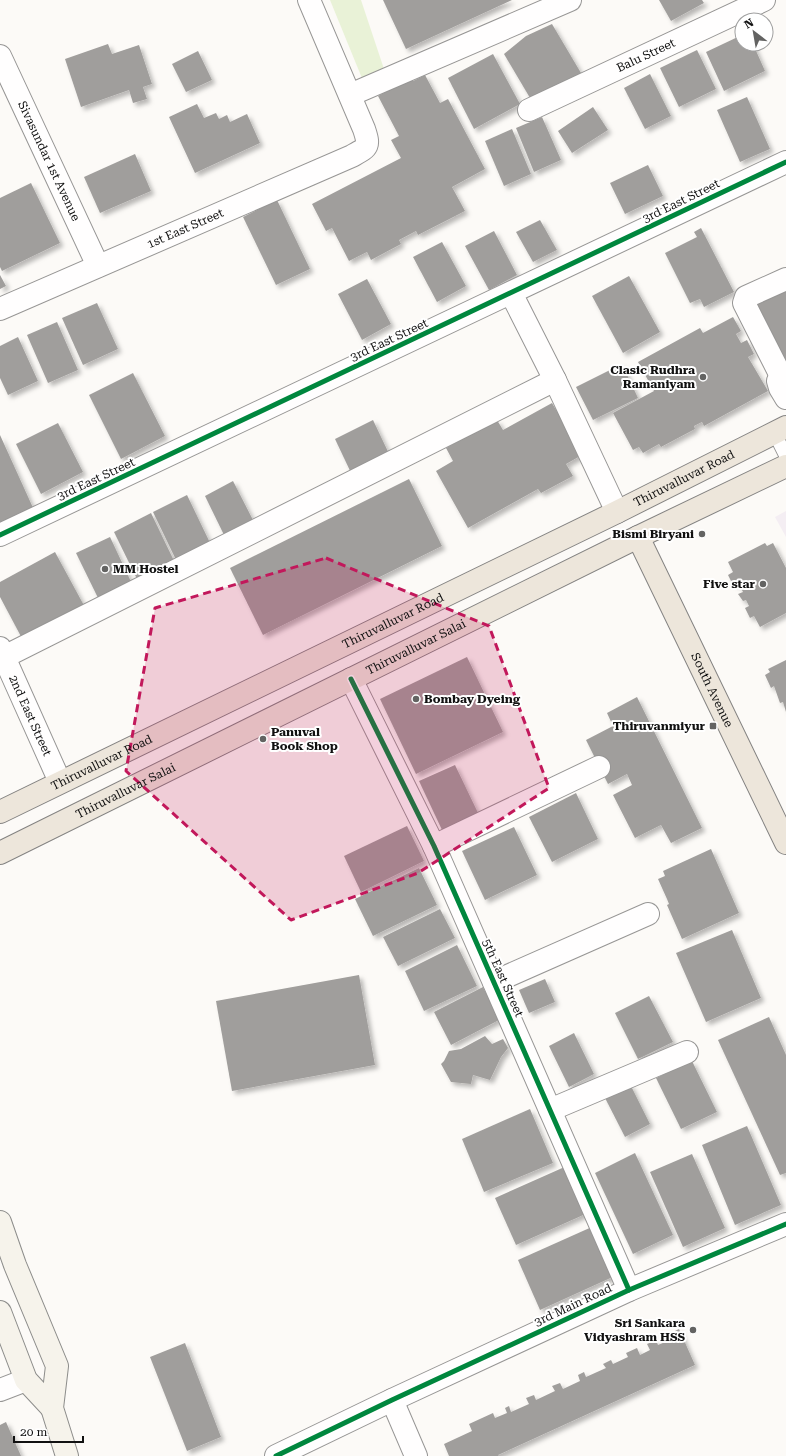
<svg xmlns="http://www.w3.org/2000/svg" width="786" height="1456" font-family="'Roboto Serif',serif">
<style>
.industrial{fill:#f4eef3}
.green{fill:#e9f2d7}
.building{fill:#a09e9c;filter:url(#shadow)}
.lines{fill:none;stroke-linecap:round;stroke-linejoin:round}
.service-casing{stroke:#979695;stroke-width:15}
.minor-casing{stroke:#979695;stroke-width:24}
.secondary-casing{stroke:#8d8d8b;stroke-width:24}
.primary-casing{stroke:#848382;stroke-width:24}
.service{stroke:#fffefe;stroke-width:13}
.minor{stroke:#fffefe;stroke-width:22}
.secondary{stroke:#f6f3eb;stroke-width:22}
.primary{stroke:#ede6db;stroke-width:22}
.cycleway-casing{stroke:#fff;stroke-width:8}
.cycleway{stroke:#00873e;stroke-width:5}
.marked{fill:#c2185b;fill-opacity:0.2;stroke:#c2185b;stroke-width:3;stroke-dasharray:8 5;stroke-linejoin:round}
.poi-dot{fill:#636362;stroke:#fff;stroke-width:1.5}
.labels{text-anchor:middle;dominant-baseline:central;stroke-width:4;stroke-linejoin:round;paint-order:stroke}
.street-label{font-size:12px;fill:#111;stroke:#fff}
.poi-label{font-size:12px;font-weight:bold;fill:#111;stroke:#fff;text-anchor:end}
</style>
<defs>
<filter id="shadow"><feDropShadow dx="3.5" dy="3.5" stdDeviation="2" flood-color="#0004"/></filter>
</defs>
<rect width="100%" height="100%" fill="#fcfaf7"/>
<polygon class="industrial" points="786,511 786,537 775,517"/>
<polygon class="green" points="330,0 361,0 386,75 366,88"/>
<g class="building">
<polygon points="383,0 512,0 406,49"/>
<polygon points="659,0 702,0 704,3 671,21"/>
<polygon points="552,24 581,73 533,103 504,54 526,36"/>
<polygon points="742,35 742,44 753,44 765,71 724,91 706,52"/>
<polygon points="108,44 112,54 139,45 152,84 143,87 147,99 133,103 129,90 81,107 65,59"/>
<polygon points="697,50 716,89 679,107 660,68"/>
<polygon points="198,51 212,80 186,92 172,64"/>
<polygon points="493,54 520,104 474,129 448,78"/>
<polygon points="650,74 671,116 645,129 624,88"/>
<polygon points="425,75 440,103 448,99 485,169 452,187 465,211 418,235 416,231 399,240 401,244 371,260 367,252 349,261 332,228 326,231 312,204 401,158 391,140 399,136 378,96 411,78 413,81"/>
<polygon points="747,97 770,149 740,162 717,110"/>
<polygon points="197,104 204,118 216,113 219,119 227,115 230,122 247,114 260,143 195,173 169,117"/>
<polygon points="593,107 608,130 572,153 558,131"/>
<polygon points="542,117 561,160 534,172 516,128"/>
<polygon points="512,129 531,174 504,186 485,141"/>
<polygon points="135,154 151,191 100,213 84,177"/>
<polygon points="648,165 663,196 625,214 610,183"/>
<polygon points="31,183 60,243 2,271 0,267 0,198"/>
<polygon points="277,200 310,269 276,285 243,217"/>
<polygon points="540,220 557,250 533,262 516,232"/>
<polygon points="701,228 734,292 704,307 700,299 690,303 665,253 697,237 694,232"/>
<polygon points="494,231 517,275 489,290 465,246"/>
<polygon points="442,242 466,286 437,302 413,257"/>
<polygon points="0,275 6,286 0,289"/>
<polygon points="629,276 660,332 623,353 592,296"/>
<polygon points="367,279 391,324 362,340 338,294"/>
<polygon points="786,285 786,367 751,301"/>
<polygon points="97,303 118,349 83,365 62,318"/>
<polygon points="733,317 741,331 736,334 741,343 747,340 754,354 748,357 768,391 704,426 702,422 694,426 695,429 661,447 659,444 643,453 639,447 633,450 613,413 654,391 638,362 700,328 703,333"/>
<polygon points="57,322 78,370 48,383 27,335"/>
<polygon points="18,337 38,381 8,395 0,378 0,346"/>
<polygon points="622,364 638,398 593,420 576,387"/>
<polygon points="133,373 165,436 121,459 89,395"/>
<polygon points="552,403 582,455 566,464 573,476 541,493 538,489 468,528 436,471 453,461 446,448 497,420 503,430"/>
<polygon points="373,420 391,458 353,477 335,439"/>
<polygon points="58,423 83,472 41,494 16,444"/>
<polygon points="0,435 34,510 0,525"/>
<polygon points="409,479 442,546 263,635 230,568"/>
<polygon points="233,481 254,522 225,537 205,496"/>
<polygon points="187,495 212,547 178,564 153,512"/>
<polygon points="151,513 175,563 138,581 114,532"/>
<polygon points="110,537 133,586 100,602 76,553"/>
<polygon points="765,543 767,546 773,543 786,568 786,613 760,627 754,616 750,618 745,608 749,606 746,600 743,601 738,594 743,592 739,584 736,585 733,582 732,583 728,575 733,572 728,562"/>
<polygon points="55,552 87,611 25,644 0,597 0,582"/>
<polygon points="467,657 503,732 416,774 380,699"/>
<polygon points="786,660 786,712 783,702 780,703 774,686 771,688 765,675 770,672 768,669"/>
<polygon points="637,697 702,828 671,843 661,825 635,838 613,795 632,785 627,774 608,784 586,740 613,726 607,713"/>
<polygon points="455,765 479,815 443,832 419,781"/>
<polygon points="576,793 598,839 552,862 529,817"/>
<polygon points="407,826 424,861 361,892 344,856"/>
<polygon points="514,827 537,875 485,900 462,851"/>
<polygon points="711,849 739,913 682,939 667,905 669,904 667,899 658,879 665,876 663,871"/>
<polygon points="419,868 437,905 373,936 355,899"/>
<polygon points="440,909 455,938 398,966 383,937"/>
<polygon points="732,930 761,998 706,1022 676,953"/>
<polygon points="457,945 477,986 424,1011 405,971"/>
<polygon points="359,975 375,1065 232,1091 216,1001"/>
<polygon points="545,979 555,1002 529,1013 519,990"/>
<polygon points="483,987 499,1020 451,1045 434,1012"/>
<polygon points="649,996 673,1042 638,1059 615,1013"/>
<polygon points="769,1017 786,1055 786,1173 780,1175 718,1040"/>
<polygon points="574,1033 594,1074 569,1087 549,1046"/>
<polygon points="485,1036 492,1044 503,1039 508,1048 501,1057 490,1080 473,1075 471,1084 451,1082 441,1064 444,1061 449,1051 461,1049"/>
<polygon points="692,1061 717,1112 681,1129 656,1078"/>
<polygon points="630,1084 650,1124 625,1137 604,1096"/>
<polygon points="530,1109 553,1163 484,1192 462,1139"/>
<polygon points="747,1126 781,1205 735,1225 702,1145"/>
<polygon points="635,1153 673,1235 633,1254 595,1173"/>
<polygon points="692,1154 725,1228 683,1247 650,1172"/>
<polygon points="569,1165 590,1212 516,1245 495,1198"/>
<polygon points="594,1226 617,1275 540,1310 518,1260"/>
<polygon points="679,1329 695,1365 498,1455 499,1456 449,1456 444,1444 472,1431 469,1424 493,1413 495,1418 507,1413 505,1408 509,1406 511,1412 529,1404 526,1398 534,1395 536,1400 555,1391 552,1386 560,1383 563,1389 580,1381 578,1375 584,1372 586,1377 606,1368 603,1364 611,1360 613,1364 628,1357 626,1353 637,1348 640,1355 650,1350 647,1344 656,1340 658,1345 677,1337 675,1331"/>
<polygon points="185,1343 221,1437 187,1451 150,1357"/>
<polygon points="6,1422 21,1456 0,1456 0,1425"/>
</g>
<g class="lines">
<defs>
<polyline id="service" points="775,434 786,456"/>
<g id="minor">
<path id="s1" d="M0,56L98,266"/>
<polyline points="350,95 570,0"/>
<path id="s2" d="M529,110L764,0"/>
<polyline points="511,293 555,380 617,512"/>
<path id="s3" d="M0,309L352,156C368,147 370,147 364,129L309,0"/>
<polyline points="786,374 781,376 778,381 780,388 786,398"/>
<polyline points="781,376 744,303 746,297 786,279"/>
<polyline points="0,535 786,162"/>
<path id="s4" d="M0,648L60,782"/>
<polyline points="4,657 555,380"/>
<polyline points="351,679 434,846 629,1290"/>
<polyline points="434,846 599,767"/>
<polyline points="494,982 648,914"/>
<polyline points="550,1110 687,1052"/>
<polyline points="0,1390 26,1380"/>
<polyline points="392,1400 416,1456"/>
<polyline points="276,1456 392,1400 629,1290 786,1224"/>
</g>
<g id="secondary">
<polyline points="0,1222 15,1265 57,1366 52,1408 67,1456"/>
<polyline points="0,1312 26,1380 52,1408"/>
</g>
<g id="primary">
<path id="s5" d="M638,537L786,843"/>
<path id="s6" d="M0,812L617,512L786,427"/>
<path id="s7" d="M0,853L638,537L786,466"/>
</g>
</defs>
<use href="#service" class="service-casing"/>
<use href="#minor" class="minor-casing"/>
<use href="#secondary" class="secondary-casing"/>
<use href="#primary" class="primary-casing"/>
<use href="#service" class="service"/>
<use href="#minor" class="minor"/>
<use href="#secondary" class="secondary"/>
<use href="#primary" class="primary"/>
<defs>
<g id="cycleway">
<polyline points="0,535 786,162"/>
<polyline points="351,679 434,846 629,1290"/>
<polyline points="276,1456 392,1400 629,1290 786,1224"/>
</g>
</defs>
<use href="#cycleway" class="cycleway-casing"/>
<use href="#cycleway" class="cycleway"/>
</g>
<path class="marked" d="M326,558L489,626L549,788L418,873L291,920L126,771L155,608Z"/>
<g class="poi-dot">
<circle cx="703" cy="377" r="4"/>
<circle cx="702" cy="534" r="4"/>
<circle cx="105" cy="569" r="4"/>
<circle cx="763" cy="584" r="4"/>
<circle cx="416" cy="699" r="4"/>
<rect x="709" y="722" width="8" height="8" rx="2"/>
<circle cx="263" cy="739" r="4"/>
<circle cx="693" cy="1330" r="4"/>
</g>
<g class="labels">
<g class="street-label">
<text stroke="none"><textPath href="#s2" startOffset="129">Balu Street</textPath></text>
<text stroke="none"><textPath href="#s1" startOffset="116">Sivasundar 1st Avenue</textPath></text>
<text transform="translate(681 201) rotate(-26)">3rd East Street</text>
<text stroke="none"><textPath href="#s3" startOffset="202">1st East Street</textPath></text>
<text transform="translate(389 340) rotate(-25)">3rd East Street</text>
<text stroke="none"><textPath href="#s6" startOffset="761">Thiruvalluvar Road</textPath></text>
<text transform="translate(96 479) rotate(-25)">3rd East Street</text>
<text stroke="none"><textPath href="#s6" startOffset="437">Thiruvalluvar Road</textPath></text>
<text stroke="none"><textPath href="#s7" startOffset="464">Thiruvalluvar Salai</textPath></text>
<text stroke="none"><textPath href="#s5" startOffset="170">South Avenue</textPath></text>
<text stroke="none"><textPath href="#s4" startOffset="74">2nd East Street</textPath></text>
<text stroke="none"><textPath href="#s6" startOffset="113">Thiruvalluvar Road</textPath></text>
<text stroke="none"><textPath href="#s7" startOffset="140">Thiruvalluvar Salai</textPath></text>
<text transform="translate(503 978) rotate(66)">5th East Street</text>
<text transform="translate(573 1305) rotate(-25)">3rd Main Road</text>
</g>
<g class="poi-label">
<text x="695" y="370">Clasic Rudhra<tspan x="695" dy="14">Ramaniyam</tspan></text>
<text x="694" y="534">Bismi Biryani</text>
<text x="113" y="569" text-anchor="start">MM Hostel</text>
<text x="755" y="584">Five star</text>
<text x="424" y="699" text-anchor="start">Bombay Dyeing</text>
<text x="705" y="726">Thiruvanmiyur</text>
<text x="271" y="732" text-anchor="start">Panuval<tspan x="271" dy="14">Book Shop</tspan></text>
<text x="685" y="1323">Sri Sankara<tspan x="685" dy="14">Vidyashram HSS</tspan></text>
</g>
</g>
<g transform="translate(754 32) rotate(329)"><circle r="19" fill="#ffffff" stroke="#a0a0a0"/>
<path d="M0-3L7 15L0 10L-7 15Z" fill="#636362"/>
<text y="-6" font-size="11" font-weight="bold" text-anchor="middle" fill="#111111">N</text>
</g>
<path d="M14 1436v6h69v-6" fill="none" stroke="#111111" stroke-width="2"/>
<text x="20" y="1436" font-size="12" fill="#111111" stroke="#ffffff" stroke-width="3" paint-order="stroke">20 m</text>
</svg>
